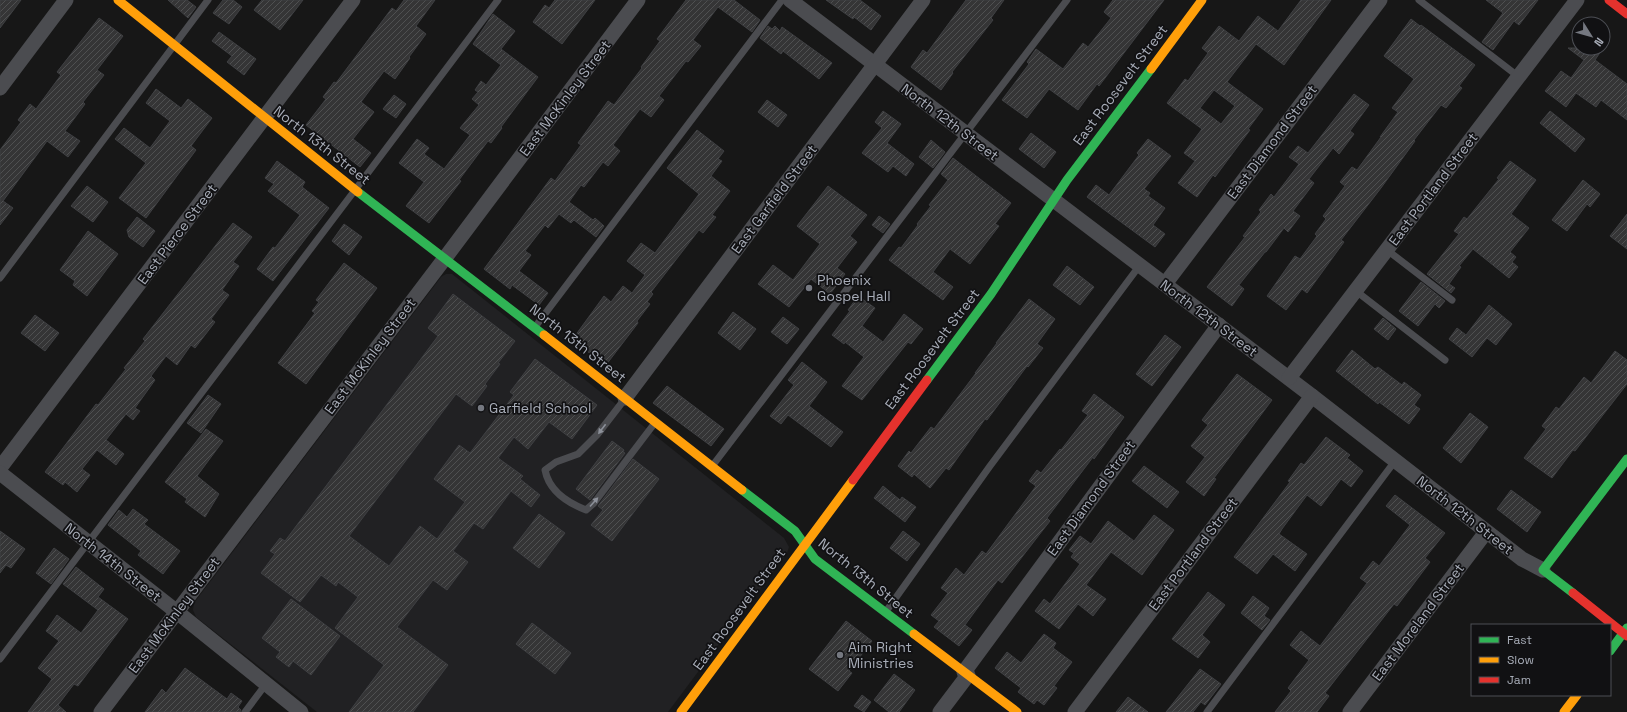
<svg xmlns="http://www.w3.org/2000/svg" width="1627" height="712" font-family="'Space Grotesk',sans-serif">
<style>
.built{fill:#212123}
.building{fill:url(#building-hatch);stroke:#3f4043;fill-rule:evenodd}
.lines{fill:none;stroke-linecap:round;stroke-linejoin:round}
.lane{stroke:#4b4c50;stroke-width:7}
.street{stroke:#4b4c50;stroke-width:15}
.fast{stroke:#30b455;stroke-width:9}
.slow{stroke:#ff9f0a;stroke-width:9}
.jam{stroke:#e5322d;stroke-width:9}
.jam-bridge{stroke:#e5322d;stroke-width:9}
.oneway{fill:#8c9099}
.poi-dot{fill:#757880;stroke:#111113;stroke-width:1.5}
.labels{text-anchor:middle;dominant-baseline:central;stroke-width:3.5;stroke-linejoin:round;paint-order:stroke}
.street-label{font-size:14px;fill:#a8adb8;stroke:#111113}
.poi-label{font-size:14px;fill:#a8adb8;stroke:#111113;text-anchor:start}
</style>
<defs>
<pattern id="building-hatch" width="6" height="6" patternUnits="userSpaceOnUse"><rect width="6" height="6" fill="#353536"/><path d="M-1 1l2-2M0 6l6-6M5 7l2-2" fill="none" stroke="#4f5051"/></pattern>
</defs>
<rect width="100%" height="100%" fill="#171717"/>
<polygon class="built" points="446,274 452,274 784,538 789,547 787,553 668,712 317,712 196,617 193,610 194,603 441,277"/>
<g class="building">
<polygon points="0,0 21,0 0,28"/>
<polygon points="168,0 187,0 196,7 188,18"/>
<polygon points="223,0 233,0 242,7 229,24 213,13"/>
<polygon points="262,0 303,0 280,30 254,10"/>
<polygon points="404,0 435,0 416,26 426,34 409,57 410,58 395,79 384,71 361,102 374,112 353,139 371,153 360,167 306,125 326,99 323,97 334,82 336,83 392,8 396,11"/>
<polygon points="555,0 595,0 562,44 533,22 545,5 549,8"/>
<polygon points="686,0 734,0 760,20 752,32 718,7 693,40 701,46 688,62 686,61 659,96 664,100 651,117 640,109 613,145 620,151 608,166 603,162 584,187 581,185 569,202 593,220 595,218 604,226 596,237 574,220 571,223 559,214 548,228 545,225 525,251 531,255 519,271 548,293 539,305 512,285 510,289 484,269 551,178 555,181 581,145 578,143 608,101 614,105 642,68 641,67 660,41 657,39"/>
<polygon points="826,0 860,0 881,16 871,30 854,17 853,19"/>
<polygon points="966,0 1004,0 991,18 993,20 952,72 953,73 941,90 911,67 923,50 927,53"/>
<polygon points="1113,0 1164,0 1099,86 1097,84 1078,110 1049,89 1027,118 1002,100 1029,64 1027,62 1036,49 1063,69 1083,43 1088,47 1111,18 1104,12"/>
<path d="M1301,0H1331L1284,65L1256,44L1227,82L1263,109L1248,129L1250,130L1215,177L1213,175L1197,197L1178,183L1195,161L1184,153L1202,129L1167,103L1185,79L1188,81L1208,53L1202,48L1219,26L1239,41L1258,16L1278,31ZM1214,90L1235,106L1221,124L1200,108Z"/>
<polygon points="1486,0 1538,0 1519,25 1514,21 1493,50 1482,42 1503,13"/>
<polygon points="493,14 515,31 501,49 538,77 501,127 502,128 491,143 488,141 459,180 461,181 429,223 406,206 424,182 399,163 417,139 429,148 424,154 444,169 470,135 460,128 479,105 472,99 478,92 475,90 481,81 486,85 501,65 473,44"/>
<polygon points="99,18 123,36 97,70 104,75 83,102 85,104 65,131 80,141 68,157 47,141 3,201 13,208 0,225 0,150 21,122 18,120 30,104 36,109 61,75 57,72"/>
<polygon points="1411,19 1420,26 1421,25 1475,65 1459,86 1462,88 1446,108 1441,105 1414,140 1415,141 1381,188 1341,240 1344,242 1307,293 1302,289 1286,310 1267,296 1295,256 1300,259 1317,236 1315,234 1326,219 1323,216 1345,186 1340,182 1352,167 1357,170 1381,137 1380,137 1398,112 1392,108 1414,79 1384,56"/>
<polygon points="768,26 772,29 775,26 780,31 782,27 832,63 819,79 783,51 781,54 760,38"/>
<polygon points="219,32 256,59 244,75 227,62 232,56 212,41"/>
<polygon points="1568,48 1603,48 1595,60 1627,84 1627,120 1601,100 1596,107 1576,93 1566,107 1545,91 1561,71 1571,78 1584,60"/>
<polygon points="156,89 181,108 188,99 212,118 191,146 196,150 146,218 119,198 146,163 115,139 124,128 150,148 170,121 146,103"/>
<polygon points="1354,94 1369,105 1350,131 1354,134 1339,154 1333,148 1309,179 1314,183 1293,211 1300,216 1288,232 1284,228 1266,252 1265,252 1239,285 1244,289 1232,306 1207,287 1245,237 1243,236 1261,212 1259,210 1271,194 1274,197 1299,164 1289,157 1298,146 1308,153"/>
<polygon points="394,95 406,104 396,118 383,109"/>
<polygon points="767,100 787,115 778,127 758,112"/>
<polygon points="883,111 901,124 887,143 914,164 906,176 893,166 888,172 862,153 882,128 875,122"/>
<polygon points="1550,111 1585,139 1575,152 1540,123"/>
<polygon points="697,130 724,151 718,159 722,161 711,176 730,191 712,215 716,217 703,233 699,230 651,292 653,294 647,302 650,304 637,321 638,323 606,365 572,340 604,296 611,302 623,286 632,293 645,275 627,261 641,243 655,253 699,194 667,168"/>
<polygon points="1031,133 1056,152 1044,168 1019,149"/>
<polygon points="1148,139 1171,156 1144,189 1150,193 1148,196 1165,208 1153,225 1165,234 1155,247 1087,197 1096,185 1109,195 1139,155 1137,153"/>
<polygon points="931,140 945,152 933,168 919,157"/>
<polygon points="953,158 1011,203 995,224 999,226 970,264 950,249 933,272 953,287 943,300 889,260 899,247 901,248 918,225 917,224 931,206 929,205 948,180 941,174"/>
<polygon points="277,161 305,182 302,187 329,208 273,281 257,269 273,247 275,248 300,215 268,191 274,184 265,178"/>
<polygon points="1510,161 1536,180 1511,214 1529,228 1510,252 1516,257 1512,262 1518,267 1509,278 1473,249 1459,266 1461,267 1449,284 1455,288 1451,293 1427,274 1459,234 1454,231 1464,217 1467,219 1499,179 1497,178"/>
<polygon points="1583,180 1600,194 1590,207 1587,204 1567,231 1552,220"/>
<polygon points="87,186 108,202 93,222 71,206"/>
<polygon points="828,186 867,215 850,236 857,242 837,268 845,274 830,294 811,279 789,307 758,284 773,265 793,280 820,244 797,226"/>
<polygon points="1627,214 1627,249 1610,236"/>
<polygon points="879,216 890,224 883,233 872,225"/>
<polygon points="137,217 155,231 143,247 129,237 127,230"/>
<polygon points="233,223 252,237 233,262 239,266 222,290 229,295 211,319 215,322 195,348 191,345 177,365 166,356 151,376 155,380 135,408 140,411 133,420 126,414 106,440 124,454 116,465 97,450 82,469 90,475 77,492 65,482 63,485 45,472 96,404 98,405 126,369 124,368 145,341 143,339"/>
<polygon points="344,224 362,237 349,255 332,241"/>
<polygon points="88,231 118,254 87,296 73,285 75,281 60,270"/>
<polygon points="344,263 377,288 306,384 278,363 315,313 312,311 319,302 316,300"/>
<polygon points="1067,266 1094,287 1080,305 1053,285"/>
<polygon points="1421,282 1445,301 1439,308 1435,304 1418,326 1399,311"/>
<polygon points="453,294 515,341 498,363 500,364 485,384 487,386 472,406 456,394 349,536 389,566 420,526 437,539 465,502 434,479 459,445 470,453 514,395 510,392 535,359 597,405 572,439 549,422 528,449 514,437 498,458 523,476 520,479 540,495 531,507 511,491 483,529 474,523 453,551 468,562 447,590 433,580 397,627 448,665 413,712 349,712 384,665 335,628 358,597 338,582 336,586 321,575 300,602 261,573 275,554 270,551 280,538 285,541 438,336 428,328"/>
<polygon points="858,296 875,308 862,326 883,342 904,314 923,329 911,344 908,342 862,400 842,386 864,357 845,342 844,344 832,335 850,311 848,310"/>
<polygon points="1029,299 1055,319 1037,344 1043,348 1028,367 1027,366 987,420 985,419 949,470 946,468 930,488 914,474 912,477 898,466 909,451 911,453 931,427 934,429 976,373 975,373 997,343 996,343"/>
<polygon points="1489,305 1512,324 1496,345 1487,338 1472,357 1449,339 1457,328 1466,335"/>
<polygon points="733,312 756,329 740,350 718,333"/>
<polygon points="35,315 59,333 45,351 21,333"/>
<polygon points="783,317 799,329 787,344 771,332"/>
<polygon points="1383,318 1396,329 1388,340 1374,329"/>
<polygon points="1165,335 1181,347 1152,386 1136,374"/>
<polygon points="1352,350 1375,369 1378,367 1402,385 1404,382 1421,395 1414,405 1420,409 1409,424 1379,402 1378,404 1336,371"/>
<polygon points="1615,351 1627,360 1627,384 1575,451 1573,450 1552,478 1524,458 1546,429 1542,426 1556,407 1559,409 1584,377 1591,383"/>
<polygon points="802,362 827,382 809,406 843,432 831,447 788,415 781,424 770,416 794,385 788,380"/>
<polygon points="1237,374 1272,400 1214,478 1216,479 1204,496 1186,482 1205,457 1191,446 1208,425 1202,420"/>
<polygon points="667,386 724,429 711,446 653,403"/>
<polygon points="1094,394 1124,417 1094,459 1093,457 1047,518 1050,521 1039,535 1002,583 998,580 965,625 972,630 959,646 934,627 939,621 931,615 948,593 941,588 956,568 964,575 982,551 986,554 1036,486 1029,481 1037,470 1041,473 1060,449 1061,450 1088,415 1082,411"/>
<polygon points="208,395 221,404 201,433 187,423"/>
<polygon points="1470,413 1488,427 1461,463 1443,448"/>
<polygon points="206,429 223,441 197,476 219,494 205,517 185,502 187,499 165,482"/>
<polygon points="1326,437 1350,455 1347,458 1363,471 1351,487 1341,479 1321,506 1307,495 1282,529 1279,534 1307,554 1295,571 1273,554 1257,574 1234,557 1290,482 1288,481 1301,463 1304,465"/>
<polygon points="612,441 624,450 623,452 625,453 590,500 576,489"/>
<polygon points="633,459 659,479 612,541 591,525 603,510 598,506"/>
<polygon points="1144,466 1179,492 1167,508 1132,481"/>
<polygon points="883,486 900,500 902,497 916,507 905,522 874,498"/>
<polygon points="1511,490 1541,512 1527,532 1497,509"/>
<polygon points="1395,495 1445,533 1425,558 1430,562 1397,606 1394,604 1325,693 1329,696 1317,712 1275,712 1291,691 1288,688 1309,660 1290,645 1301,631 1320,646 1367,583 1360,578 1373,561 1379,566 1410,525 1386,506"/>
<polygon points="133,509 148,520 144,524 180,551 163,574 138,555 141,551 108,525 119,510 127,517"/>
<polygon points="539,514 565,533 539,568 513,548"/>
<polygon points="1154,515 1174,530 1142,575 1111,552 1086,585 1106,599 1093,616 1078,604 1059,629 1035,611 1044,599 1050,604 1080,564 1071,557 1074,553 1069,550 1080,536 1091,544 1108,521 1134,541"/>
<polygon points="0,531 25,549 11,568 6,565 0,573"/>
<polygon points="903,531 920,544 907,561 890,548"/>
<polygon points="54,548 69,559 51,584 36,573"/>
<polygon points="76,567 104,589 98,597 128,619 78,686 74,684 58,705 66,712 28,712 52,679 38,668 59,641 46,631 57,615 81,633 98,610 63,584"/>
<polygon points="1208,592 1225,605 1202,635 1210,642 1198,658 1172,639"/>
<polygon points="1253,596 1269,608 1264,616 1270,620 1262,630 1241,613"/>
<polygon points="291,599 340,636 311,675 293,661 289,667 276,657 280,652 262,638"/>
<polygon points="846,621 872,641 849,671 852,673 838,691 809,669"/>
<polygon points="532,623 571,653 555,674 516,644"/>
<polygon points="1044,634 1056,643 1053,648 1072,662 1054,686 1057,688 1044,705 1037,700 1034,704 1018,692 1021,688 995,668 1007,652 1021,663"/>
<polygon points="185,668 227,699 231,693 242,701 238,707 241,710 240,712 145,712 162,689 166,693"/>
<polygon points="1200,669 1221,684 1205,705 1201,702 1193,712 1166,712"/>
<polygon points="894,674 915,690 899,712 889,712 874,700"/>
<polygon points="862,695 871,702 864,712 854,706"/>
<polygon points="1128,697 1148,712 1116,712"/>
</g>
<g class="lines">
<g class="lane">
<polyline points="1419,0 1519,77"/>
<polyline points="1387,250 1452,300"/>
<polyline points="0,278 208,0"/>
<polyline points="1356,291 1445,360"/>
<polyline points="535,327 782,0"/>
<path d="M624,400L597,435L578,454L556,462L545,470C549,491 568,503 586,510L594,503L654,424"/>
<polyline points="713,465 1067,0"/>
<polyline points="887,610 990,466 1140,265"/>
<polyline points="0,659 349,198 498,0"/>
<polyline points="245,712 266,684"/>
<polyline points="1207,712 1395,461"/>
</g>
<g class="street">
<polyline points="790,0 1312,396 1522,559 1543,570"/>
<polyline points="0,88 66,0"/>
<polyline points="1165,284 1380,0"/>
<polyline points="1289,378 1577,0"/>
<polyline points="625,398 923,0"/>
<polyline points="0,468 353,0"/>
<polyline points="0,473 177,612 301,712"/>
<polyline points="964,672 1219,325"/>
<polyline points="101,712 445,258 638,0"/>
<polyline points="940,712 968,675"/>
<polyline points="1075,712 1312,396"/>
<polyline points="1350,712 1486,532"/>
</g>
<g class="fast">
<polyline points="358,192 544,335"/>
<polyline points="927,380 991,294 1067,180 1151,69"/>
<polyline points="742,490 795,531 815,559 914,634"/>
<polyline points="1573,593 1543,570 1627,459"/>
<polyline points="1610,651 1627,628"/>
</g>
<g class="slow">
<polyline points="118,0 358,192"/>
<polyline points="1151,69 1202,0"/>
<polyline points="544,335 742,490"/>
<polyline points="914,634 1017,712"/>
<polyline points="681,712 853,480"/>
<polyline points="1564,712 1577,695"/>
</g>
<g class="jam">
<polyline points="1609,0 1627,14"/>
<polyline points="853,480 927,380"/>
</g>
<polyline class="jam-bridge" points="1573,593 1627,636"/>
</g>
<defs><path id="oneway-solid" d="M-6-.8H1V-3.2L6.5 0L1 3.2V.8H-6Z"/></defs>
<g class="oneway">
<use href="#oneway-solid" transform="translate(602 429) rotate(127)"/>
<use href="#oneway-solid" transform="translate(594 502) rotate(-48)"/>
</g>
<g class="poi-dot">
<circle cx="809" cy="288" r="4"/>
<circle cx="481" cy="408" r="4"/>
<circle cx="840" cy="655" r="4"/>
</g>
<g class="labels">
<g class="street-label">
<text transform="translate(1120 85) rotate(-53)">East Roosevelt Street</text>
<text transform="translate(565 98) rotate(-53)">East McKinley Street</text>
<text transform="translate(950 122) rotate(37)">North 12th Street</text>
<text transform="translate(1272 142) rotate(-53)">East Diamond Street</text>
<text transform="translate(322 145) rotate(38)">North 13th Street</text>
<text transform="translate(1433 189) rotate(-53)">East Portland Street</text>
<text transform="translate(774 199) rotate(-53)">East Garfield Street</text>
<text transform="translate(177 234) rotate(-53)">East Pierce Street</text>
<text transform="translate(1209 318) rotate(37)">North 12th Street</text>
<text transform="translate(578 343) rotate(38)">North 13th Street</text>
<text transform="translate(932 349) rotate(-53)">East Roosevelt Street</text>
<text transform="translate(370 356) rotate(-53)">East McKinley Street</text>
<text transform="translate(1091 498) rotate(-54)">East Diamond Street</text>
<text transform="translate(1465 515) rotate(38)">North 12th Street</text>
<text transform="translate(1193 554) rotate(-53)">East Portland Street</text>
<text transform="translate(113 562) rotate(38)">North 14th Street</text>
<text transform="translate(866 578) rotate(39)">North 13th Street</text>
<text transform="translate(739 609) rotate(-54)">East Roosevelt Street</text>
<text transform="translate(174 615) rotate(-53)">East McKinley Street</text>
<text transform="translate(1418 622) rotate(-53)">East Moreland Street</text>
</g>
<g class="poi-label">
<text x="817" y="280">Phoenix<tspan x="817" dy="16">Gospel Hall</tspan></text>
<text x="489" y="408">Garfield School</text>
<text x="848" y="647">Aim Right<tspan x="848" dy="16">Ministries</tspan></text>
</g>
</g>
<rect x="1471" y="624" width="140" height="72" fill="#111113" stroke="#4d4f55"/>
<rect x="1479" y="637" width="20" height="6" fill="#30b455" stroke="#4d4f55"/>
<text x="1507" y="644" font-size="12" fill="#a8adb8">Fast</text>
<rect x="1479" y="657" width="20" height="6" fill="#ff9f0a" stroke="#4d4f55"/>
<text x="1507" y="664" font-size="12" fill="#a8adb8">Slow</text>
<rect x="1479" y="677" width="20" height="6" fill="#e5322d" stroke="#4d4f55"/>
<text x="1507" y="684" font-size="12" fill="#a8adb8">Jam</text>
<g transform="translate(1591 36) rotate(127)"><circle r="19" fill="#111113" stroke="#4d4f55"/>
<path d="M0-3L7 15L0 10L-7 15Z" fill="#757880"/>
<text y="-6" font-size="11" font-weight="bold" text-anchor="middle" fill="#a8adb8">N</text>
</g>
</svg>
